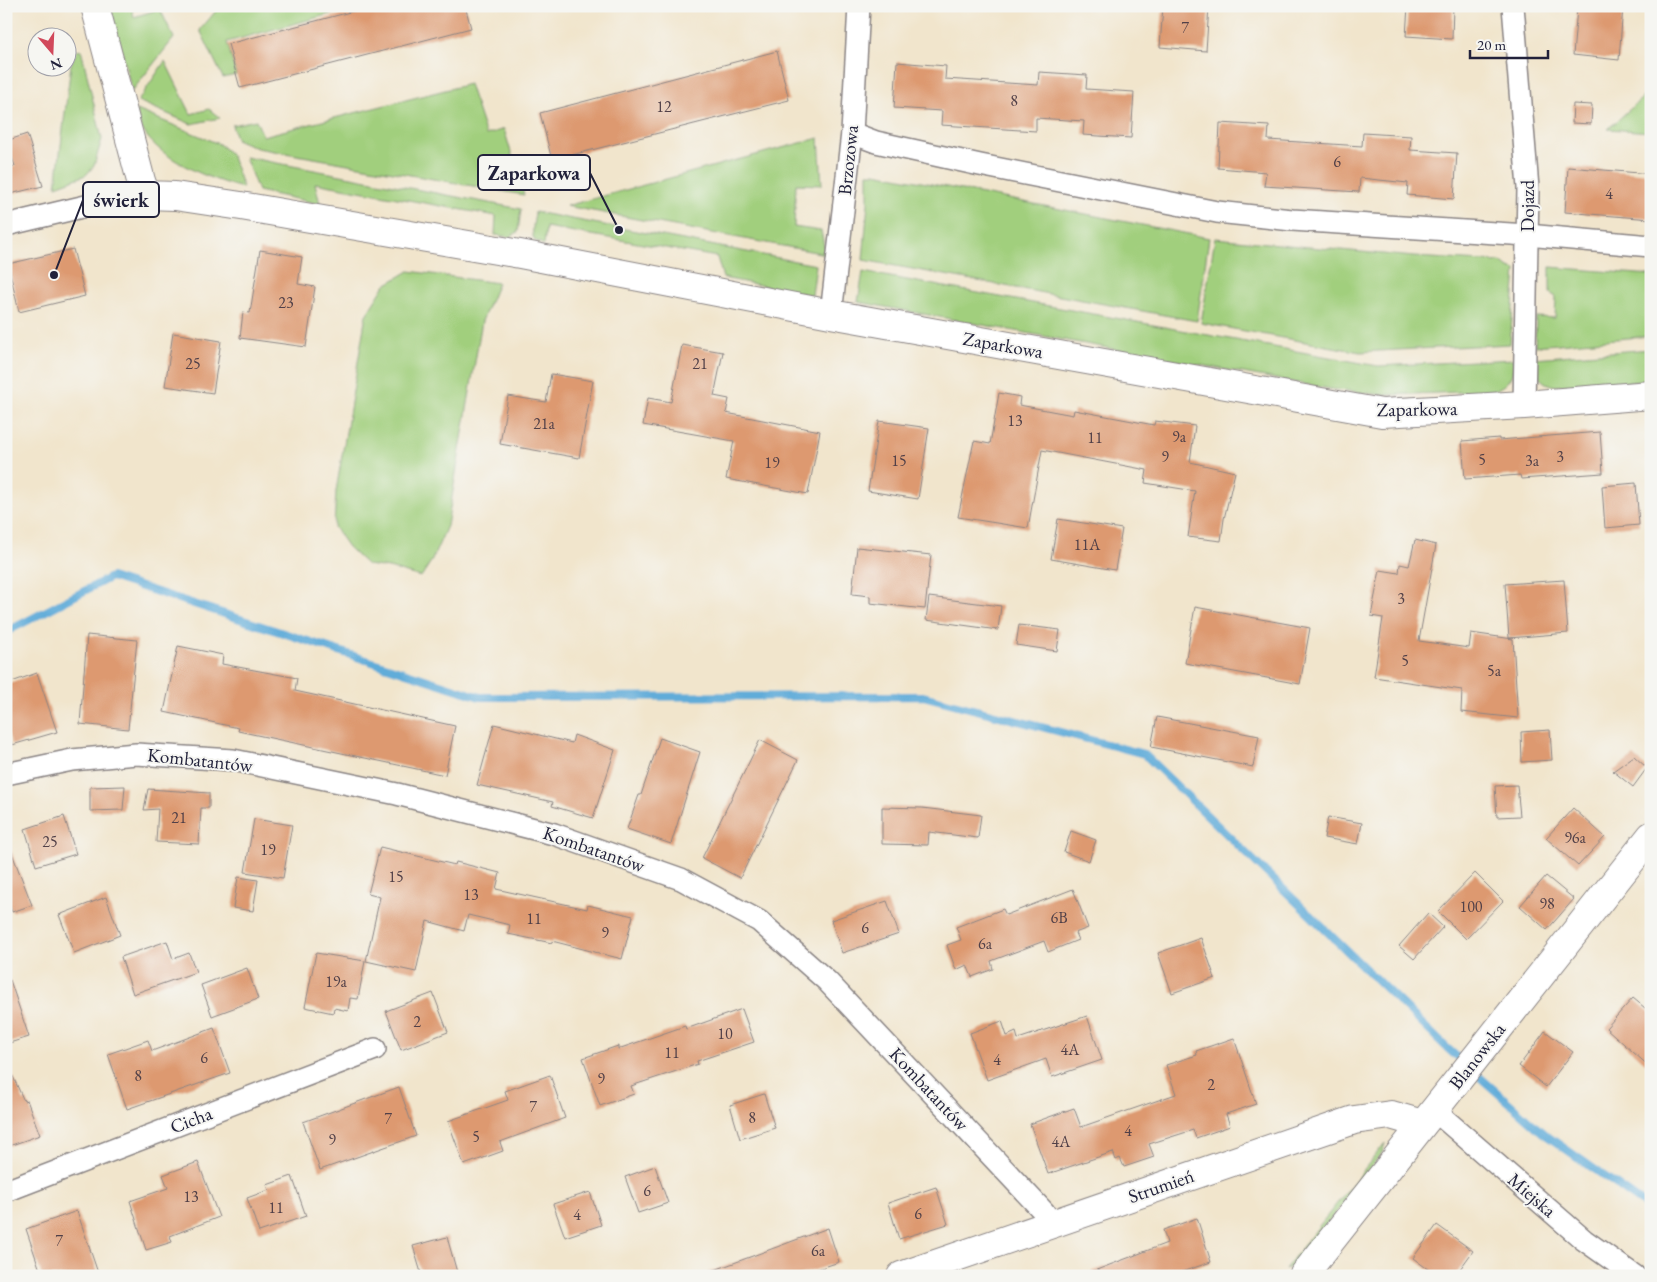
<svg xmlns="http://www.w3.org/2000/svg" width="1657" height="1282" font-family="'EB Garamond',serif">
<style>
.green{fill:#a1cf7d;stroke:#62785c}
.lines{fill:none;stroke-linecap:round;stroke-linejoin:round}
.stream{stroke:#60acd9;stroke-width:8}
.building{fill:#dd996f}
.minor-casing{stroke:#8a8484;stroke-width:24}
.tertiary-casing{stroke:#8a8484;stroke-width:30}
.minor{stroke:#fff;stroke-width:21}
.tertiary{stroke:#fff;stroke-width:28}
.labels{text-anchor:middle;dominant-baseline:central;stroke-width:4;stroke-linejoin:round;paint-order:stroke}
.number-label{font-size:16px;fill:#514048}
.street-label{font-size:19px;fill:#22223b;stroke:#f6f6f2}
.leader{fill:none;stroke:#22223b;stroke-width:2}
.callout-dot{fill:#22223b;stroke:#f6f6f2;stroke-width:2}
.callout{fill:#f6f6f2;stroke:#22223b;stroke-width:2}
.callout-label{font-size:20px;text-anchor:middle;font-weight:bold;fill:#22223b}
</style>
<rect width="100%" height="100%" fill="#f6f6f2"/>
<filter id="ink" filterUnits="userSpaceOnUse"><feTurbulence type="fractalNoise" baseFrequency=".02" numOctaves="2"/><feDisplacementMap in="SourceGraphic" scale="10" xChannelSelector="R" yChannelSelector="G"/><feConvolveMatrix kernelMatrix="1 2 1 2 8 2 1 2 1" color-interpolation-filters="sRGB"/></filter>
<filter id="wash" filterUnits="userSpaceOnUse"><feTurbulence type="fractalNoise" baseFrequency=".0096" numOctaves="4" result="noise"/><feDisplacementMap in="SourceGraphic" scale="20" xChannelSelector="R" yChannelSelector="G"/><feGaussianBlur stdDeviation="1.12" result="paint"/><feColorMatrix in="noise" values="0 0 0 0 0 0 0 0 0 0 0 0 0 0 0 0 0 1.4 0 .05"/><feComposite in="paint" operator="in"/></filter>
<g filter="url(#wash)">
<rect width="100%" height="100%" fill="#f1e5cc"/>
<g class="green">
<polygon points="110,6 131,6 134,17 160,9 174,38 132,91"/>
<polygon points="220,6 360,6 227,42 236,75 223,78 200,30"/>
<polygon points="81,49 102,139 94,166 86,175 56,186 71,64 77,51"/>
<polygon points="165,61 191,114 209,109 220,118 191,124 138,101"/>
<polygon points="469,84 486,135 504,129 524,195 257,148 236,139 232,125 256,120 263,136"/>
<polygon points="1651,90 1651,132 1608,129"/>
<path d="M137,110L219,144L231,154L243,188C210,180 137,152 137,110Z"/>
<polygon points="819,138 822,185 796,184 794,227 821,231 826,254 566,206"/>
<polygon points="245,157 521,209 518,232 510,237 495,235 496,216 315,183 320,204 258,191"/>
<polygon points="868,173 875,173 1209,238 1197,321 863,260 868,203"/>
<path d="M535,212L816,265L812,295L723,278L717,257L546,227L544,245L534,240C531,231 534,222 535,212Z"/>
<polygon points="1215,238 1414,257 1500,262 1509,268 1516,270 1510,344 1360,352 1201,323"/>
<polygon points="1550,267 1651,275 1651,336 1535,346 1536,317 1555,318 1556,297 1550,293"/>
<polygon points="409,271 498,283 482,321 447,526 432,560 421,577 389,568 367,565 348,547 334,527 336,491 366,315 385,285"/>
<path d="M863,272L1378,366L1514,359C1514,376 1509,385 1492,391L1384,395L1330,389L858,302Z"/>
<path d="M1651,349V381L1556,386C1540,384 1534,373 1534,358Z"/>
<polygon points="1385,1143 1382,1153 1295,1266 1285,1269"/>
</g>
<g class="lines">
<polyline class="stream" points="6,632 111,577 480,697 923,696 1144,754 1447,1048 1543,1133 1651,1209"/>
</g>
<g id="blocks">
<g class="building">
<polygon points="373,6 465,6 471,28 240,88 228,44"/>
<polygon points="1163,6 1209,6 1206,51 1160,47"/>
<polygon points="1408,6 1453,6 1452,39 1406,36"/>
<polygon points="1591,6 1623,6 1619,60 1573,55 1577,8 1591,10"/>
<polygon points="777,51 789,100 552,160 540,113"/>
<polygon points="897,62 946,66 945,79 1038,85 1039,72 1087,75 1086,89 1134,92 1131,138 1083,135 1084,121 1036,118 1036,131 941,125 942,111 894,108"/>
<polygon points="1573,104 1592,105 1591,124 1572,123"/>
<polygon points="1220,123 1269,126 1268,140 1362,146 1363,133 1411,136 1410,150 1457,153 1454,199 1407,195 1408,183 1360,178 1359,192 1264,186 1266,172 1218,168"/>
<polygon points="27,134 43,186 6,195 6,168 15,166 6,141"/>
<polygon points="1568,167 1651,174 1651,219 1565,212"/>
<polygon points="73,249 85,296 19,312 8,264"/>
<polygon points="260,250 302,257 298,284 315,287 306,347 240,338 243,312 250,313"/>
<polygon points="173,333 221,341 213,393 165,386"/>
<polygon points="682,345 723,352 714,396 729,399 726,413 820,431 808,494 726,479 734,441 643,425 648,398 671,402"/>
<polygon points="551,374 593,381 579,458 500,444 508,396 546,402"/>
<polygon points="999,393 1020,397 1019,405 1073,415 1074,410 1154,425 1155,421 1195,426 1190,462 1235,472 1224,519 1221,541 1188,537 1195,491 1145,483 1147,470 1042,450 1028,528 958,517 974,441 990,444"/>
<polygon points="879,421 929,428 918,499 868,491"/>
<polygon points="1600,432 1603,473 1521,479 1520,475 1465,479 1462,441 1499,438 1499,440"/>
<polygon points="1636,483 1639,525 1605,528 1602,486"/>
<polygon points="1058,519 1122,529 1115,570 1051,559"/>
<polygon points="1415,540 1436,545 1419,641 1469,648 1471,633 1513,639 1518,718 1461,712 1462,690 1374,677 1383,618 1371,616 1380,570 1399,573 1400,564 1409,566"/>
<polygon points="857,547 931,555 925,609 870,603 870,596 852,594"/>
<polygon points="1564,580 1568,633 1509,638 1505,584"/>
<polygon points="929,597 1001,606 998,630 926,620"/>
<polygon points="1195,607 1310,628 1300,684 1185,663"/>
<polygon points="1019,625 1060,630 1057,651 1016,645"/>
<polygon points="87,635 137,640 128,729 80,724"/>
<polygon points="178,646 223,655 222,664 297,678 295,691 455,726 445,775 238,731 239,728 164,712"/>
<polygon points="37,673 57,732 12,745 6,728 6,684"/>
<polygon points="1157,717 1259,736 1253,767 1151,747"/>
<polygon points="494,724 572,743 574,735 615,750 593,818 552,806 553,802 477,785"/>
<polygon points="1550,730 1552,760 1522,762 1521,732"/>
<polygon points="660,738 700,752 671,844 627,829 639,795 641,795"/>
<polygon points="760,740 798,760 740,878 702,858"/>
<polygon points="1634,756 1647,768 1633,787 1613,771"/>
<polygon points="1517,785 1520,816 1497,817 1495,786"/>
<polygon points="125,786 123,810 90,811 90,787"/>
<polygon points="148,789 209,793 209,808 201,808 199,844 156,842 158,809 144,810"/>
<polygon points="882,807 922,808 981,815 978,838 929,832 928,845 882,844"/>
<polygon points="1573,808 1605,837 1578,866 1546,838"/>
<polygon points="64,816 76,854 36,866 25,829"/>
<polygon points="1328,817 1362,823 1358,844 1324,838"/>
<polygon points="254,819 292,825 283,878 245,872"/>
<polygon points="1071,831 1096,840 1089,861 1064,852"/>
<polygon points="6,843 8,843 32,905 12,912 6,897"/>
<polygon points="380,847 455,865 456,862 500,873 496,889 587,909 588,905 633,916 622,959 552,941 552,943 508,934 510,925 468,915 464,931 427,921 416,972 366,961 380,897 368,894"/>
<polygon points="1475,873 1503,901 1466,939 1438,911"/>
<polygon points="1546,876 1574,899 1547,930 1520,906"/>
<polygon points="238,877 258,880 253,911 233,908"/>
<polygon points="1073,889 1088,928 1075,933 1078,940 1048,952 1044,941 991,961 993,969 972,977 967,965 956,970 947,945 961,940 956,927 1003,909 1006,915"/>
<polygon points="106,897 120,935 74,953 59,915"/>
<polygon points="887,901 899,934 842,953 831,920"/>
<polygon points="1428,913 1443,927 1414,959 1399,946"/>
<polygon points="1201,938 1215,978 1172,993 1158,953"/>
<polygon points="167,941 173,959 189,953 196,972 133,994 121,957"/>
<polygon points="316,953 365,961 358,999 350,998 348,1011 334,1008 333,1013 305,1007"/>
<polygon points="247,968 258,999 212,1016 201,985"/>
<polygon points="10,980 29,1037 6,1044 6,981"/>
<polygon points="433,993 448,1032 401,1050 386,1011"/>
<polygon points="1633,998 1651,1013 1651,1068 1606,1028"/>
<polygon points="742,1009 754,1042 697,1061 698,1064 631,1086 634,1094 600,1106 583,1058 618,1046 618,1049 685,1026 686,1029"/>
<polygon points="1087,1016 1102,1060 1052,1077 1046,1059 987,1080 970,1033 1002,1021 1007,1036 1016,1032 1018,1039"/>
<polygon points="214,1028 230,1073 127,1109 108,1054 148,1040 152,1051"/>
<polygon points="1545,1031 1573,1052 1546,1087 1519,1066"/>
<polygon points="1234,1038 1256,1104 1226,1114 1230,1126 1196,1138 1193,1130 1149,1144 1154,1157 1124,1167 1120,1158 1116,1160 1113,1152 1048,1174 1030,1124 1074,1108 1081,1127 1176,1094 1166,1065 1197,1055 1196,1051"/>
<polygon points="6,1061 24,1101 27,1100 40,1135 6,1147"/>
<polygon points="550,1075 565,1118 500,1142 503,1151 464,1165 448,1121 508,1100 505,1091"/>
<polygon points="399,1087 416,1136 320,1170 303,1122"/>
<polygon points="764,1094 775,1128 740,1139 730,1105"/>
<polygon points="198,1162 219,1217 170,1236 172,1242 146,1250 130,1201 168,1188 163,1175"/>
<polygon points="655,1166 668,1203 638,1213 625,1177"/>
<polygon points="292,1176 306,1216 259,1232 247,1198 269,1190 267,1185"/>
<polygon points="936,1187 948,1224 899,1239 888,1203"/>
<polygon points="590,1192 601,1225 565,1237 553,1204"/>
<polygon points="77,1211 99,1276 42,1276 26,1229"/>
<polygon points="1197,1218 1211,1262 1170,1276 1086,1276 1086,1274 1167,1243 1163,1230"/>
<polygon points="1437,1225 1473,1251 1455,1276 1437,1276 1413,1258"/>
<polygon points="828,1228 839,1262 797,1276 704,1276 704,1274"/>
<polygon points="447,1237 458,1276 422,1276 413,1246"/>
</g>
</g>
</g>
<g filter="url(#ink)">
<use href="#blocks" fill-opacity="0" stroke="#8a8484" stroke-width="1"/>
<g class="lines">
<defs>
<g id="minor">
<polyline points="1513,6 1528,188 1524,405"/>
<polyline points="852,133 876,142 980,165 1217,212 1292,220 1527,235 1651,246"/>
<polyline points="6,225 107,201 146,195"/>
<polyline points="831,314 852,133 859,6"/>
<polyline points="6,774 72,760 136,754 233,760 397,794 554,834 681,879 759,921 827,981 1044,1212 1051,1223"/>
<polyline points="1434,1110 1584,1240 1635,1276"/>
<polyline points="6,1191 375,1049"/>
</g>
<g id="tertiary">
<polyline points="95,6 141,181 146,195 175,196 241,206 520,254 831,314 1382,413 1524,405 1651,395"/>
<polyline points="901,1276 1354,1120 1391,1115 1422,1124"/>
<polyline points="1303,1276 1651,836"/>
</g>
</defs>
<use href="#minor" class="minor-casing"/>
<use href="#tertiary" class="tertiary-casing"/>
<use href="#minor" class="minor"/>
<use href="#tertiary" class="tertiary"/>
</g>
</g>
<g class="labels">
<g class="number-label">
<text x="1185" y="27">7</text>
<text x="1014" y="100">8</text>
<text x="664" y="106">12</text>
<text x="1337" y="161">6</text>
<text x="1609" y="193">4</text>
<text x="286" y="302">23</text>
<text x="193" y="363">25</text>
<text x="700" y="363">21</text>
<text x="1015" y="420">13</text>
<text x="544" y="423">21a</text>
<text x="1179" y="436">9a</text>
<text x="1095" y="437">11</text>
<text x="1165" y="456">9</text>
<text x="1560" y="456">3</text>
<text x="1482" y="459">5</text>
<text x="899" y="460">15</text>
<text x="1532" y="460">3a</text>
<text x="772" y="462">19</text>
<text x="1087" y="544">11A</text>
<text x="1401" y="598">3</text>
<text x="1405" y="660">5</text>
<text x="1494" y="670">5a</text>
<text x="179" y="817">21</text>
<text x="1575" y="837">96a</text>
<text x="50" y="841">25</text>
<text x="268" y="849">19</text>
<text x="396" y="876">15</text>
<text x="471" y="894">13</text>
<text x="1547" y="903">98</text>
<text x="1471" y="906">100</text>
<text x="1059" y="917">6B</text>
<text x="534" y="918">11</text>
<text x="865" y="927">6</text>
<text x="605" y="932">9</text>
<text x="985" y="943">6a</text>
<text x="336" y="981">19a</text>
<text x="417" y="1021">2</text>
<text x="725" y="1033">10</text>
<text x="1070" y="1049">4A</text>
<text x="672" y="1052">11</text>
<text x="204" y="1057">6</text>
<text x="997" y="1059">4</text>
<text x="138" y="1075">8</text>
<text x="601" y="1078">9</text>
<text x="1211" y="1084">2</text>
<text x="533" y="1106">7</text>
<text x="752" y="1117">8</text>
<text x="388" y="1118">7</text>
<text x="1128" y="1130">4</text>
<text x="476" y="1136">5</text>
<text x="332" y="1139">9</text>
<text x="1061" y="1141">4A</text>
<text x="647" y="1190">6</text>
<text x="191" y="1196">13</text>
<text x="276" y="1207">11</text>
<text x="918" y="1213">6</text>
<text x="577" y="1214">4</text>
<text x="59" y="1240">7</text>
<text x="818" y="1250">6a</text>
</g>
<g class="street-label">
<text transform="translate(848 160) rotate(-84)">Brzozowa</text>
<text transform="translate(1527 206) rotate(-90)">Dojazd</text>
<text transform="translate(1003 345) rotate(10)">Zaparkowa</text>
<text transform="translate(1417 409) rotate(-1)">Zaparkowa</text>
<text transform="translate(200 760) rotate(6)">Kombatantów</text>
<text transform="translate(594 849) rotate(19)">Kombatantów</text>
<text transform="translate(1477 1056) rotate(-52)">Blanowska</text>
<text transform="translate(929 1089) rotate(47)">Kombatantów</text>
<text transform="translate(191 1120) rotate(-21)">Cicha</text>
<text transform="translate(1161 1186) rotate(-19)">Strumień</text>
<text transform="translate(1532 1195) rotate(41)">Miejska</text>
</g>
</g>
<path class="leader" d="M619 230L590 173M54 275L83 200"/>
<g class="callout-dot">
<circle cx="619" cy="230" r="5"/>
<circle cx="54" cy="275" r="5"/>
</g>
<g class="callout">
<rect x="478" y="155" width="112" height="35" rx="5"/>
<rect x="83" y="182" width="76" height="35" rx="5"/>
</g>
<g class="callout-label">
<text x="534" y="180">Zaparkowa</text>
<text x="121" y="207">świerk</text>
</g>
<rect width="1657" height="1282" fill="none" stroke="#f6f6f2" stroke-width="25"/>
<g transform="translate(52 52) rotate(161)"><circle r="24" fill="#f6f6f2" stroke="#a1a1a9"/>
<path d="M0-4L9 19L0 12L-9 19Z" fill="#d1495b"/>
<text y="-8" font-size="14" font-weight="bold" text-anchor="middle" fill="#22223b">N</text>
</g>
<path d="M1470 50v8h78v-8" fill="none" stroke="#22223b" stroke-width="2.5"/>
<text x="1477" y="50" font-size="15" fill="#22223b" stroke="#f6f6f2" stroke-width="4" paint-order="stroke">20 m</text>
</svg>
